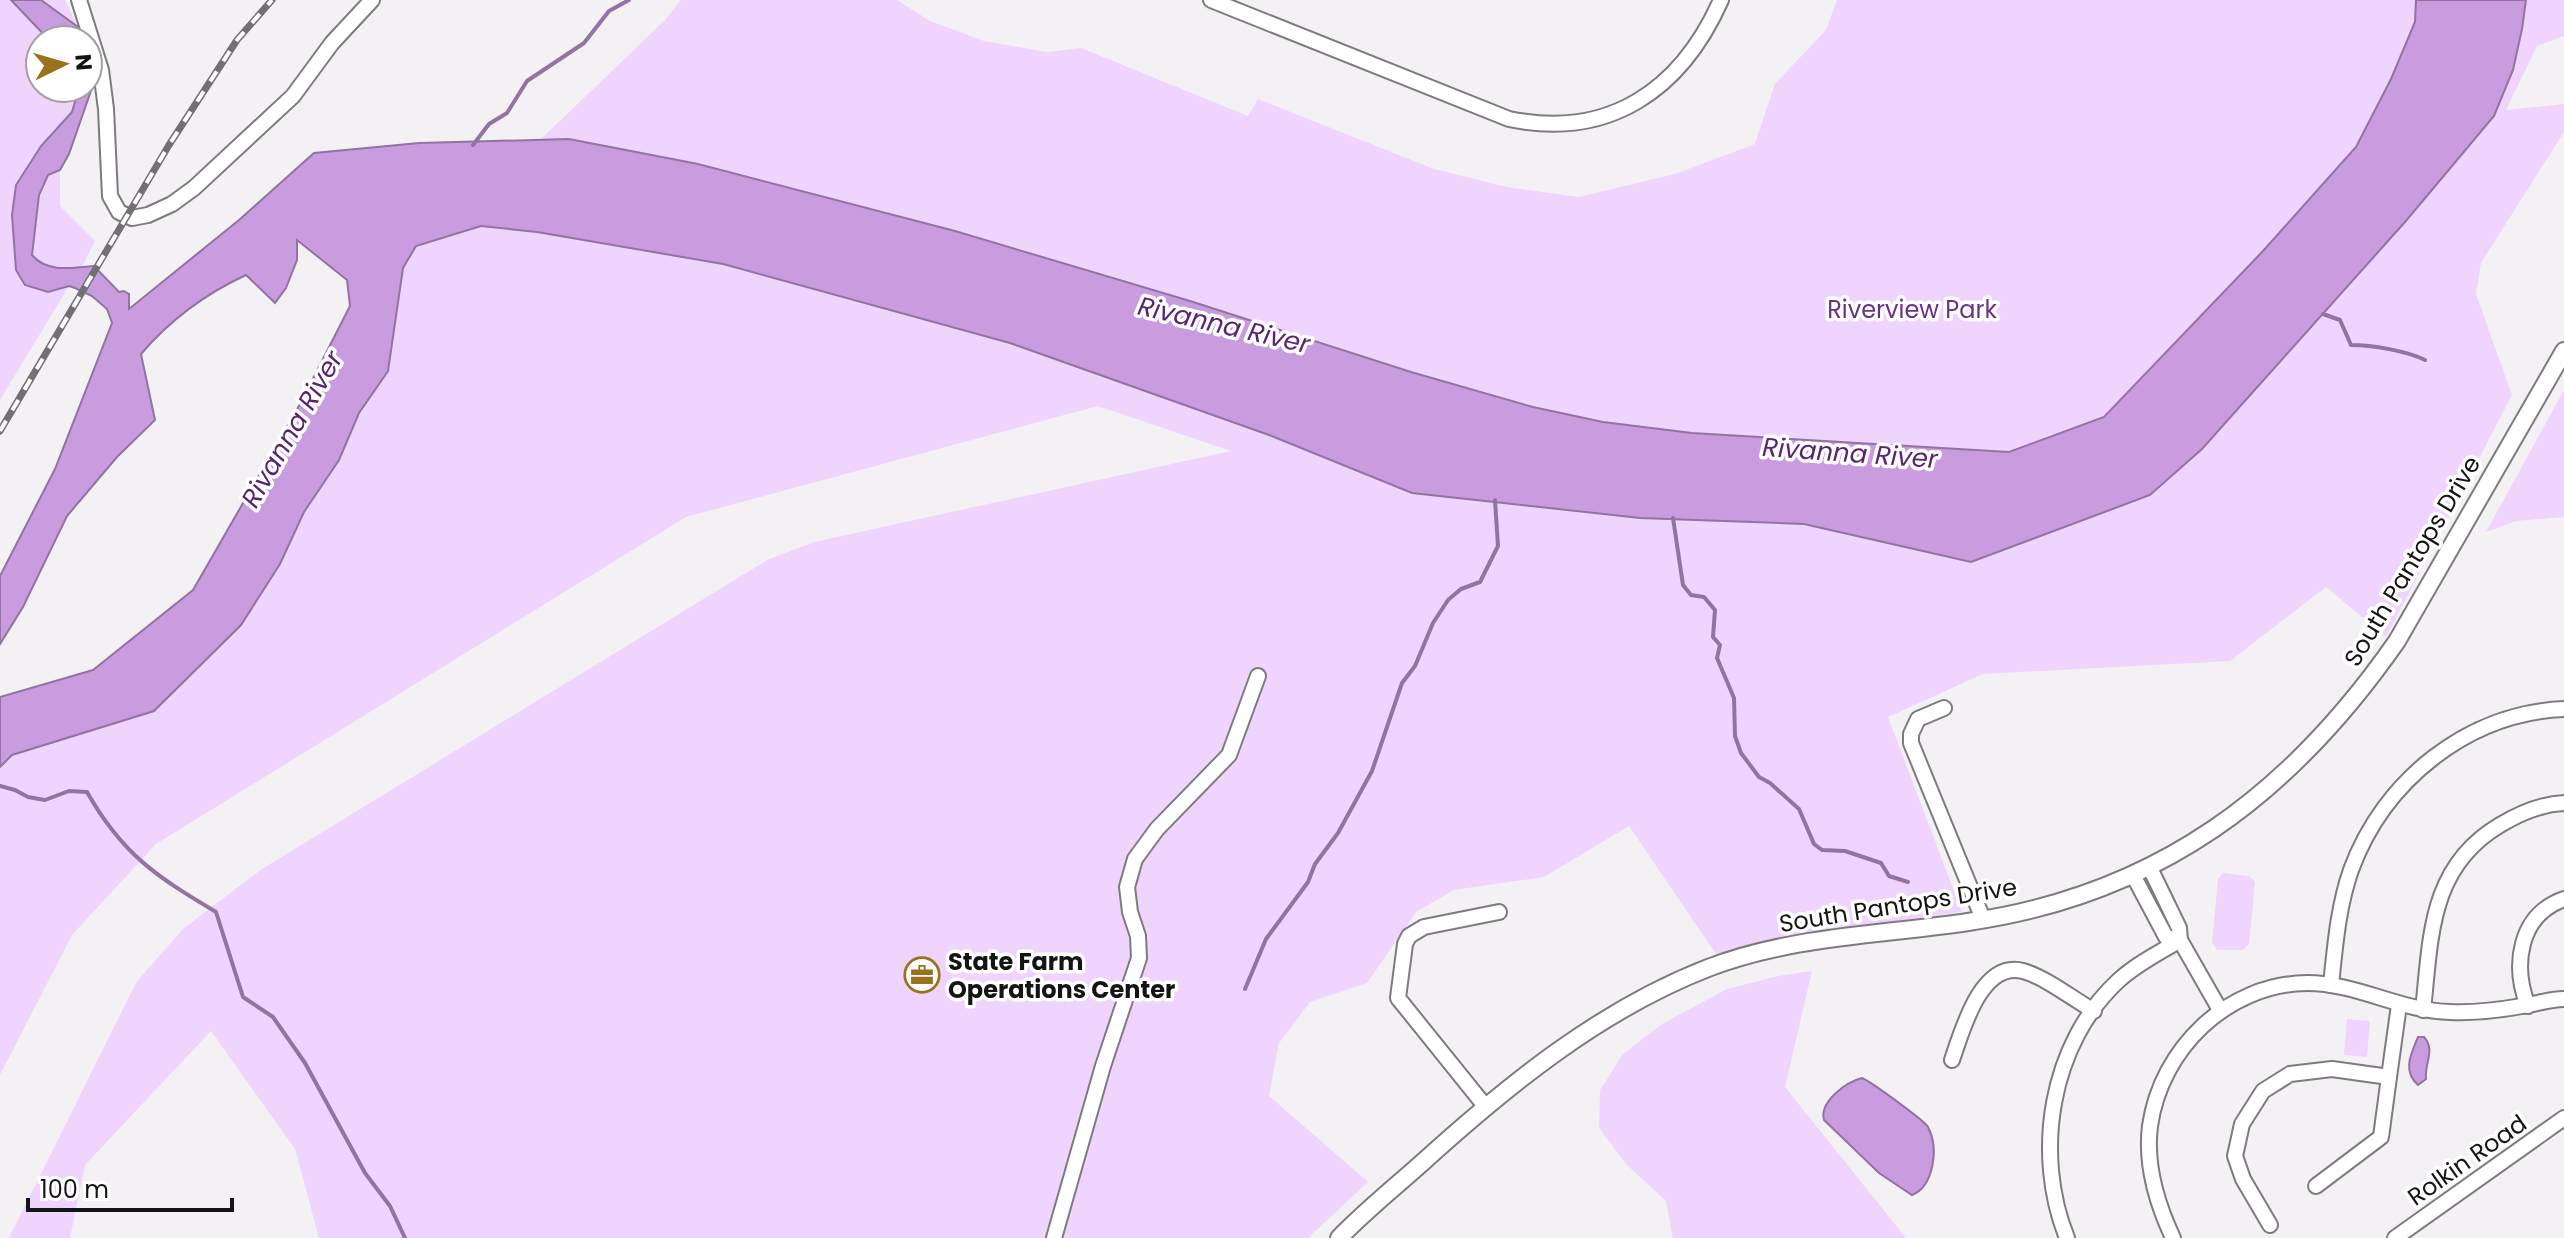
<svg xmlns="http://www.w3.org/2000/svg" width="2564" height="1238" font-family="Poppins,sans-serif">
<style>
.green{fill:#efd4fe}
.water{fill:#c89cdf;stroke:#9273a2;stroke-width:2}
.lines{fill:none;stroke-linecap:round;stroke-linejoin:round}
.stream{stroke:#9273a2;stroke-width:4}
.minor-casing{stroke:#7d7b7e;stroke-width:18}
.tertiary-casing{stroke:#7d7b7e;stroke-width:20}
.minor{stroke:#fff;stroke-width:14}
.tertiary{stroke:#fff;stroke-width:16}
.rail-casing{stroke:#727073;stroke-width:7}
.rail{stroke:#fff;stroke-width:4;stroke-dasharray:12;stroke-linecap:butt}
.labels{text-anchor:middle;dominant-baseline:central;stroke-width:7;stroke-linejoin:round;paint-order:stroke}
.park-label{font-size:24px;fill:#683281;stroke:#fff}
.street-label{font-size:24px;fill:#151415;stroke:#fff}
.poi-label{font-size:24px;font-weight:bold;fill:#151415;stroke:#fff;text-anchor:start}
.water-label{font-size:26px;font-style:italic;fill:#5a2472;stroke:#fff}
</style>
<rect width="100%" height="100%" fill="#f4f1f5"/>
<g class="green">
<polygon points="0,0 11,0 49,40 40,40 40,88 79,88 72,112 29,161 12,215 48,292 69,286 0,400"/>
<polygon points="41,0 65,0 78,27 45,4"/>
<polygon points="681,0 897,0 930,21 984,41 1047,52 1081,48 1248,116 1258,99 1434,169 1506,187 1579,197 1675,174 1755,144 1775,84 1826,30 1837,0 2416,0 2415,21 2391,79 2356,147 2263,251 2104,417 2009,452 1692,433 1603,422 1533,407 1411,372 1190,301 955,231 698,164 540,140 665,20"/>
<polygon points="2526,0 2564,0 2564,36 2537,46 2506,110 2564,104 2564,132 2481,263 2476,294 2512,395 2386,637 2326,587 2230,661 1983,674 1888,717 1962,912 1795,935 1716,954 1629,826 1544,877 1454,890 1416,912 1367,983 1310,1002 1279,1043 1269,1096 1368,1182 1308,1238 319,1238 295,1149 211,1031 85,1165 70,1238 9,1238 137,981 184,928 262,869 769,559 814,542 1231,451 1098,406 686,517 156,844 72,935 0,1075 0,767 11,755 280,564 304,512 339,460 359,413 388,371 403,268 416,246 481,226 537,232 723,264 1010,343 1269,435 1412,493 1640,518 1804,524 1971,562 2202,449 2405,222 2494,116 2513,70 2522,29"/>
<path d="M60,170V206L95,241L82,267C63,267 46,271 32,255L39,195L48,174Z"/>
<polygon points="2564,390 2564,517 2516,521 2486,532"/>
<polygon points="2223,873 2249,876 2255,882 2249,944 2243,950 2217,950 2212,942 2218,879"/>
<polygon points="1812,971 1785,1087 1906,1238 1673,1238 1666,1201 1626,1164 1599,1128 1600,1090 1623,1054 1662,1024 1727,989 1778,976"/>
<polygon points="2347,1019 2370,1021 2367,1057 2344,1055"/>
</g>
<g class="water">
<polygon points="11,0 41,0 78,27 83,40 49,40"/>
<path d="M2416,0H2526L2522,29L2513,70L2494,116L2405,222L2202,449L2150,495L1971,562L1804,524L1640,518L1412,493L1269,435L1010,343L723,264L537,232L481,226L416,246L403,268L388,371L359,413L339,460L304,512L280,564L241,625L154,711L12,755L0,767V697L93,670L193,590L300,404L350,306L347,280L297,240V260L286,288L275,303L246,275C205,294 170,320 141,354L155,420L117,457L67,516L23,607L0,644V576L55,469L112,323L107,309L92,296L75,288L69,286L48,292L25,285L16,270L12,215L16,185L41,146L72,112L79,88H88V53L94,82L69,154L60,170L48,175L39,195L32,255C47,273 72,268 94,266L119,292L124,291L129,294V309L239,220L314,153L419,143L569,139L698,164L955,231L1190,301L1411,372L1533,407L1603,422L1692,433L2009,452L2104,417L2263,251L2356,147L2391,79L2415,22Z"/>
<path d="M2418,1037H2424C2436,1050 2424,1064 2426,1079L2418,1085C2402,1071 2411,1054 2418,1037Z"/>
<path d="M1862,1078C1870,1081 1925,1121 1928,1127C1939,1148 1934,1186 1912,1195L1879,1173L1824,1120C1819,1102 1846,1082 1862,1078Z"/>
</g>
<g class="lines">
<g class="stream">
<polyline points="473,145 489,124 507,113 527,81 584,43 609,11 629,0"/>
<path d="M2323,314L2340,320L2351,345C2372,345 2407,351 2425,360"/>
<polyline points="1673,518 1683,585 1691,595 1704,597 1715,610 1713,637 1720,645 1717,658 1734,698 1735,736 1741,753 1759,777 1770,783 1799,809 1814,844 1822,850 1845,851 1881,863 1889,876 1908,882"/>
<path d="M0,786L15,790L28,797L45,800L69,791L87,792C122,854 157,877 216,912L243,997L273,1017L305,1063L365,1173L390,1206L405,1238"/>
<polyline points="1245,989 1266,939 1308,882 1315,864 1338,833 1372,771 1402,683 1415,666 1433,623 1448,600 1461,589 1480,582 1498,546 1495,500"/>
</g>
<defs>
<g id="minor">
<polyline points="79,0 101,70 106,109 110,196 119,212 132,218 148,215 172,204 194,188 293,96 332,43 372,0"/>
<path d="M1211,0L1509,119C1609,140 1681,90 1721,0"/>
<polyline points="1944,708 1918,719 1911,734 1911,743 1983,919"/>
<polyline points="2150,868 2179,928 2180,940 2220,1010"/>
<polyline points="2133,875 2166,937 2180,940"/>
<path d="M2331,985C2335,947 2338,907 2351,870C2384,780 2468,713 2564,709"/>
<path d="M2528,1006C2512,965 2519,915 2564,899"/>
<path d="M2423,1010C2431,937 2429,867 2500,825C2520,813 2540,804 2564,803"/>
<path d="M1952,1060C1962,1031 1981,960 2023,971C2045,977 2073,999 2094,1011"/>
<polyline points="1485,1106 1398,998 1405,944 1409,936 1424,927 1499,912"/>
<polyline points="2316,1186 2381,1137 2389,1077"/>
<polyline points="2270,1225 2243,1179 2235,1156 2242,1124 2263,1091 2290,1074 2332,1069 2389,1077 2399,1005"/>
<polyline points="1054,1238 1103,1066 1139,958 1138,936 1130,912 1127,887 1135,859 1157,829 1229,755 1258,676"/>
<path d="M2067,1238C2033,1154 2050,1044 2118,981C2136,964 2159,953 2180,940"/>
<path d="M2173,1238C2157,1204 2145,1165 2150,1126C2161,1049 2227,984 2307,983C2357,983 2400,1011 2450,1012C2473,1013 2499,1010 2522,1006C2537,1004 2549,999 2564,999"/>
<polyline points="2395,1238 2564,1118"/>
</g>
<path id="tertiary" d="M1339,1238C1365,1211 1395,1187 1423,1162C1508,1085 1600,1010 1708,968C1791,936 1881,935 1968,922C2157,895 2290,795 2397,641L2564,351"/>
</defs>
<use href="#minor" class="minor-casing"/>
<use href="#tertiary" class="tertiary-casing"/>
<use href="#minor" class="minor"/>
<use href="#tertiary" class="tertiary"/>
<defs>
<polyline id="rail" points="0,431 169,145 237,40 272,0"/>
</defs>
<use href="#rail" class="rail-casing"/>
<use href="#rail" class="rail"/>
</g>
<defs>
<symbol id="office-ring" viewBox="-11 -11 22 22"><circle r="9.5" fill="#fff" stroke="#98721d" stroke-width="1.5"/><path d="M-6-3h4V-5.5h4V-3h4V5H-6ZM-1-4.5V-3h2v-1.5ZM-6 0V1H6V0Z" fill="#98721d"/></symbol>
</defs>
<g fill-rule="evenodd">
<use href="#office-ring" x="902" y="955" width="40" height="40"/>
</g>
<g class="labels">
<g class="park-label">
<text x="1912" y="309">Riverview Park</text>
</g>
<g class="street-label">
<text transform="translate(2412 561) rotate(-59)">South Pantops Drive</text>
<text transform="translate(1898 905) rotate(-9)">South Pantops Drive</text>
<text transform="translate(2467 1160) rotate(-35)">Rolkin Road</text>
</g>
<g class="poi-label">
<text x="948" y="961">State Farm<tspan x="948" dy="28">Operations Center</tspan></text>
</g>
<g class="water-label">
<text transform="translate(1224 325) rotate(13)">Rivanna River</text>
<text transform="translate(292 429) rotate(-60)">Rivanna River</text>
<text transform="translate(1850 453) rotate(4)">Rivanna River</text>
</g>
</g>
<g transform="translate(64 64) rotate(85)"><circle r="38" fill="#ffffff" stroke="#a1a1a1" stroke-width="2"/>
<path d="M0-6L14 30L0 20L-14 30Z" fill="#98721d"/>
<text y="-12" font-size="22" font-weight="bold" text-anchor="middle" fill="#151415">N</text>
</g>
<path d="M28 1198v12h204v-12" fill="none" stroke="#151415" stroke-width="4"/>
<text x="40" y="1198" font-size="24" fill="#151415" stroke="#ffffff" stroke-width="6" paint-order="stroke">100 m</text>
</svg>
